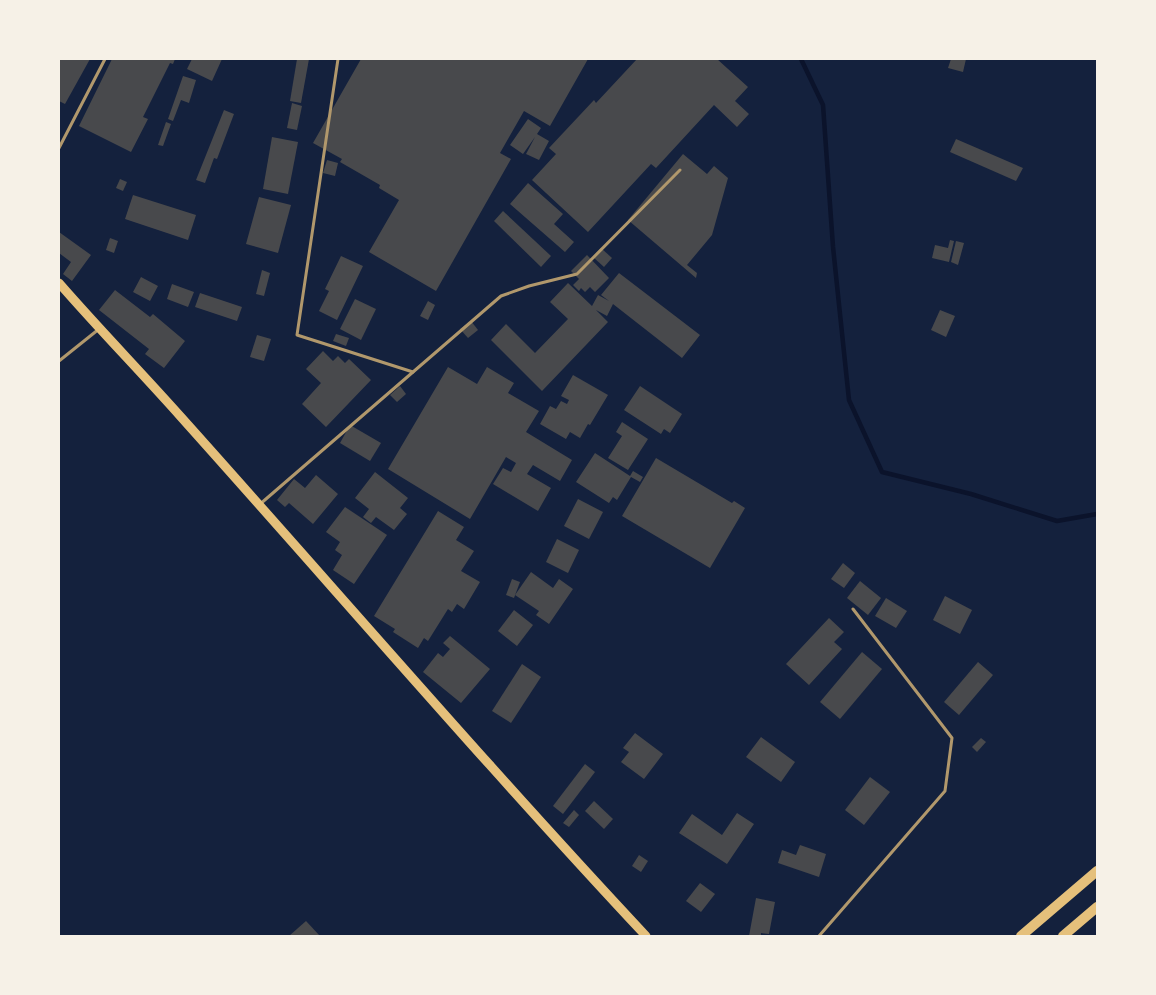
<svg xmlns="http://www.w3.org/2000/svg" width="1156" height="995" font-family="Helvetica,sans-serif">
<style>
.lines{fill:none;stroke-linecap:round;stroke-linejoin:round}
.stream{stroke:#0b132b;stroke-width:4.5}
.building{fill:#48494c}
.service{stroke:#b1986c;stroke-width:3}
.secondary{stroke:#e5c07b;stroke-width:9}
.trunk{stroke:#e5c07b;stroke-width:10}
</style>
<rect width="100%" height="100%" fill="#14213d"/>
<g class="lines">
<polyline class="stream" points="801,59 823,105 833,247 849,400 882,472 971,494 1057,521 1097,514"/>
</g>
<g class="building">
<polygon points="59,59 90,59 65,104 59,101"/>
<polygon points="112,59 175,59 173,64 170,63 143,117 148,119 131,152 79,126"/>
<polygon points="192,59 222,59 212,81 187,69"/>
<polygon points="297,59 309,59 301,103 290,101"/>
<polygon points="361,59 588,59 550,126 524,111 500,153 511,159 436,291 369,252 399,200 379,188 380,185 340,162 342,159 313,143"/>
<polygon points="637,59 717,59 748,87 735,101 749,114 737,127 714,105 656,168 651,164 588,232 532,180 556,154 549,148 594,100 596,103"/>
<polygon points="951,59 966,59 963,72 948,68"/>
<polygon points="183,76 196,80 189,103 181,100 173,121 168,119"/>
<polygon points="292,103 302,106 297,130 287,128"/>
<polygon points="224,110 234,114 217,159 214,158 205,183 196,180"/>
<polygon points="528,119 541,128 537,134 549,141 539,160 526,154 535,137 523,154 510,145"/>
<polygon points="166,122 171,124 163,146 158,145"/>
<polygon points="272,137 298,142 288,194 263,189"/>
<polygon points="956,139 1023,168 1016,181 950,152"/>
<polygon points="683,154 707,174 714,166 728,178 712,235 687,265 697,273 696,278 628,220"/>
<polygon points="327,160 338,163 335,176 323,173"/>
<polygon points="120,179 127,182 123,191 116,188"/>
<polygon points="528,183 563,214 554,224 574,242 565,252 510,204"/>
<polygon points="133,195 196,215 188,240 125,219"/>
<polygon points="259,197 291,205 278,253 246,244"/>
<polygon points="503,211 551,256 541,267 494,221"/>
<polygon points="59,232 91,255 72,281 63,274 71,262 59,253"/>
<polygon points="110,238 118,241 114,253 106,250"/>
<polygon points="950,240 954,241 949,262 932,258 935,245 948,248"/>
<polygon points="956,241 964,243 958,265 951,262"/>
<polygon points="601,248 612,258 604,267 593,257"/>
<polygon points="587,255 609,278 595,292 590,287 585,292 581,288 579,291 573,285 579,279 571,271"/>
<polygon points="341,256 363,266 337,320 319,311 329,291 325,289"/>
<polygon points="262,270 270,273 264,296 256,294"/>
<polygon points="619,273 700,335 682,358 613,304 607,316 596,310 608,322 542,391 491,340 506,324 535,353 568,319 550,302 568,283 592,306 598,295 609,301 601,295"/>
<polygon points="141,277 158,286 150,301 133,292"/>
<polygon points="172,284 194,292 188,307 167,299"/>
<polygon points="115,290 150,317 153,314 185,341 164,368 145,354 149,349 99,310"/>
<polygon points="200,293 242,307 237,321 195,307"/>
<polygon points="355,299 376,309 361,340 340,329"/>
<polygon points="428,301 435,305 428,320 420,316"/>
<polygon points="940,310 955,316 946,337 931,330"/>
<polygon points="471,321 478,330 468,338 460,329"/>
<polygon points="336,334 349,338 346,346 333,341"/>
<polygon points="257,335 271,339 264,361 250,357"/>
<polygon points="323,351 333,361 338,356 345,363 349,359 371,380 326,427 302,404 321,383 306,369"/>
<polygon points="448,367 477,384 487,367 514,383 508,393 539,411 526,432 572,460 560,481 533,465 527,474 551,488 538,511 493,484 503,468 511,472 516,463 506,457 470,519 388,469"/>
<polygon points="573,375 608,395 590,425 588,424 580,438 570,432 566,439 540,424 550,406 556,409 561,401 567,404 569,400 561,396"/>
<polygon points="400,386 406,394 397,402 390,395"/>
<polygon points="640,386 682,414 670,433 664,429 661,434 624,410"/>
<polygon points="622,422 648,439 628,470 608,458 622,436 616,432"/>
<polygon points="350,425 381,443 370,461 340,443"/>
<polygon points="595,453 630,476 633,471 643,477 640,482 631,477 617,500 613,497 609,503 576,482"/>
<polygon points="656,458 732,503 734,501 745,508 710,568 622,516"/>
<polygon points="375,472 408,498 400,508 407,514 394,530 376,517 371,523 363,517 369,509 355,498"/>
<polygon points="316,475 338,494 313,524 289,503 285,507 277,500 294,479 305,488"/>
<polygon points="578,499 603,512 589,539 564,526"/>
<polygon points="345,507 387,535 354,584 333,570 342,555 335,550 340,542 326,532"/>
<polygon points="438,511 464,527 456,540 474,551 461,571 480,582 464,609 457,604 452,612 448,609 428,641 424,638 418,648 393,632 395,629 374,616"/>
<polygon points="557,539 579,550 568,573 546,562"/>
<polygon points="843,563 855,573 844,588 831,579"/>
<polygon points="531,572 553,588 559,579 573,589 549,624 536,615 539,611 515,595"/>
<polygon points="512,579 520,582 514,598 506,595"/>
<polygon points="860,581 881,598 868,615 847,598"/>
<polygon points="945,596 972,610 960,634 933,620"/>
<polygon points="886,598 907,611 896,628 875,616"/>
<polygon points="514,610 533,625 517,646 498,631"/>
<polygon points="829,618 844,632 834,642 842,649 809,685 786,664"/>
<polygon points="450,636 490,669 461,703 423,672 438,653 443,657 450,649 443,643"/>
<polygon points="862,652 882,669 840,719 820,702"/>
<polygon points="978,662 993,675 959,715 944,702"/>
<polygon points="522,664 541,677 511,723 492,711"/>
<polygon points="635,733 663,754 644,779 621,762 629,752 623,748"/>
<polygon points="761,737 795,762 781,782 746,757"/>
<polygon points="981,738 986,742 977,752 972,747"/>
<polygon points="585,764 595,772 563,814 553,806"/>
<polygon points="870,777 890,792 864,825 845,810"/>
<polygon points="594,801 613,819 604,829 585,811"/>
<polygon points="574,810 579,815 569,827 563,823"/>
<polygon points="737,813 754,824 727,864 679,833 692,814 722,835"/>
<polygon points="800,845 826,854 819,877 778,863 782,850 796,855"/>
<polygon points="639,855 648,861 641,872 632,866"/>
<polygon points="700,883 715,894 701,912 686,901"/>
<polygon points="756,898 775,902 769,934 761,933 761,936 749,936"/>
<polygon points="306,921 320,936 289,936"/>
</g>
<g class="lines">
<g class="service">
<polyline points="338,59 297,335 413,372"/>
<polyline points="59,148 105,59"/>
<polyline points="59,361 99,329"/>
<polyline points="259,505 501,296 529,286 577,274 680,170"/>
<polyline points="819,936 945,791 952,738 853,609"/>
</g>
<path class="secondary" d="M59,283C99,329 141,372 181,417C336,590 487,766 646,936"/>
<g class="trunk">
<polyline points="1021,936 1097,871"/>
<polyline points="1063,936 1097,907"/>
</g>
</g>
<rect width="1156" height="995" fill="none" stroke="#f6f1e7" stroke-width="120"/>
</svg>
